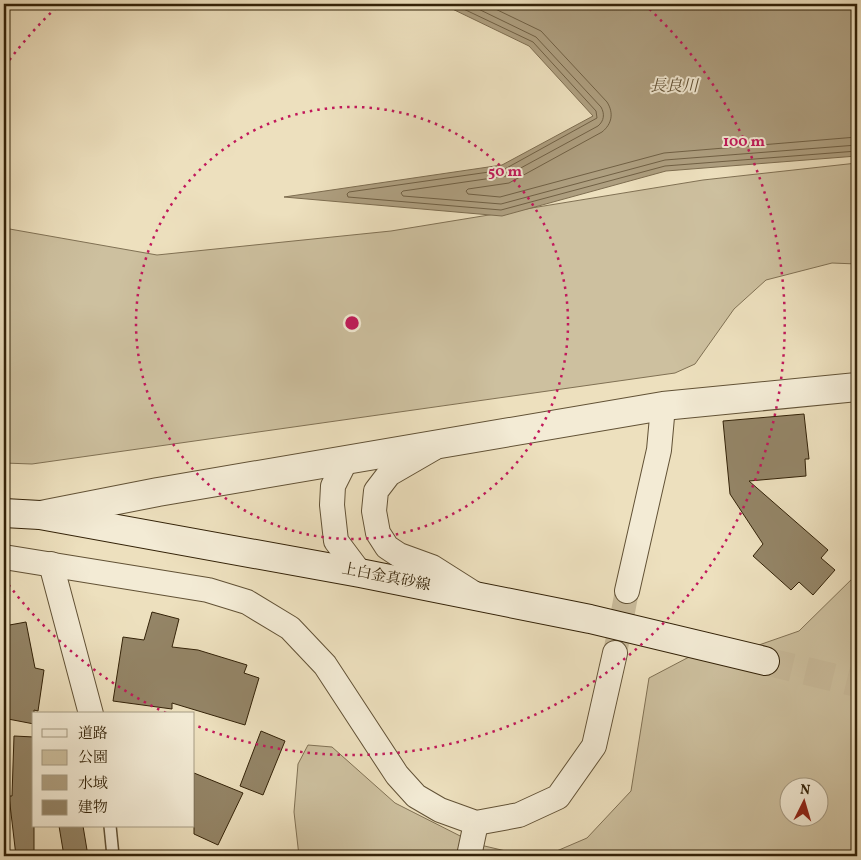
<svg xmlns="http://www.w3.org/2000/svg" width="861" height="860" font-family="Vollkorn,'Noto Serif JP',serif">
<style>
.green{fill:#cdc09f;stroke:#807154;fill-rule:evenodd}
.water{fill:#ae9f80;stroke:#7d6d50}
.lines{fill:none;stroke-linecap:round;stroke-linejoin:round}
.shore{stroke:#706044;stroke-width:1}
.building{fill:#948567;stroke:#332208}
.minor-tunnel{stroke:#c8ba9a;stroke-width:24;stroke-dasharray:24 12;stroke-linecap:butt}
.secondary-tunnel{stroke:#c8ba9a;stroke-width:28;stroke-dasharray:28 14;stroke-linecap:butt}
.service-casing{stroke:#625236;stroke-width:14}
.minor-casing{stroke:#625236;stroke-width:26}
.tertiary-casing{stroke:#625236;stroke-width:30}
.secondary-casing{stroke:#332208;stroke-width:30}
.service{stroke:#f3ebd5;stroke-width:11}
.minor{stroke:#f3ebd5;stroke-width:24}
.tertiary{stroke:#f3ebd5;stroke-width:28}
.secondary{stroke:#f3ebd5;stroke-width:28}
.ring{fill:none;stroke:#c2185b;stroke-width:2.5;stroke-dasharray:2.5 5}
.labels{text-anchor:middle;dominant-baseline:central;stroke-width:4;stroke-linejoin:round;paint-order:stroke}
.street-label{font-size:15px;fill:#332208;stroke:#f3ebd5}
.water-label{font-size:16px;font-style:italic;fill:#5e4e32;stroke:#f3ebd5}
.centre{fill:#c2185b;stroke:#f3ebd5;stroke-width:2.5}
.ring-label{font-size:15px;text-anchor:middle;font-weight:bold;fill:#c2185b;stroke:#f3ebd5;stroke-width:4;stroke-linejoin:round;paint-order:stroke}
</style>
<rect width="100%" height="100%" fill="#ede0be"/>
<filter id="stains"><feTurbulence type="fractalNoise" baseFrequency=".004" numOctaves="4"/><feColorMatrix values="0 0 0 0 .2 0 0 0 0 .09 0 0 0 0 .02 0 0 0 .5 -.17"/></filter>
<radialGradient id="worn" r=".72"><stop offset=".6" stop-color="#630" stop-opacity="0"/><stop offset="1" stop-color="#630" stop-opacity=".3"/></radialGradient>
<g class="green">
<polygon points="857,163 857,264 832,263 766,280 734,309 695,364 675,373 32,464 4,463 4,228 157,255 391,231 703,180"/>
<path d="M857,574V856H545L587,838L631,791L649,678L689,657L736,653L799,631ZM788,788H818V818H788Z"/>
<polygon points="308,745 332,747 395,803 476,844 527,856 299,856 294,812 298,764"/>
</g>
<polygon class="water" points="442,4 857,4 857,156 666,171 502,216 284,197 502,165 593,116 529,46"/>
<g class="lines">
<g class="shore">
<polyline points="453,4 533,42 596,111 597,118 503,170 349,192 347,194 348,197 501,210 665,166 857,151"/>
<path d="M468,4L536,37L601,107C605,114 604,121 598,126L506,176L403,191L401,193L403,196L501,204L665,160L857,145"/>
<path d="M485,4L541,31L607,102C614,113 612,124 602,132L509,183L468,189L466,191L468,194L500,197L664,153L857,137"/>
</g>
</g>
<g class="building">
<polygon points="804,414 809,459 805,459 806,476 749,481 828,550 821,558 835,570 813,595 799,582 791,590 753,556 763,544 730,494 723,421"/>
<polygon points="152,612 179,619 172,647 198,650 247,665 244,673 259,678 245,725 172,703 172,709 113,701 123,637 144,640"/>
<polygon points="26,622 35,668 44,670 38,711 34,710 34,724 8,719 9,715 4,714 4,626"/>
<polygon points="261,731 285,741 263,795 240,786"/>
<polygon points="14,736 34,737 34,856 16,856 9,796 12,796"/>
<polygon points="194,773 243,793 218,845 194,834"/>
<polygon points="59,826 83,826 88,856 64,856"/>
</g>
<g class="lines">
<polyline class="minor-tunnel" points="615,653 627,591"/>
<polyline class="secondary-tunnel" points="765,661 857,683"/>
<defs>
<polyline id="service" points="110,826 113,856"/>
<g id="minor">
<polyline points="434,448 389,474 376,491 374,511 378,533 387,547 399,555 432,567 473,593"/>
<polyline points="346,460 333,486 332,505 336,541 360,573"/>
<polyline points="4,557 208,590 247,602 290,628 325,665 397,775 416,796 440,810 476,823 519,815 558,797 594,746 615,653"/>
<polyline points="51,564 91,714"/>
<polyline points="627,591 659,450 663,406"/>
<polyline points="469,856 476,823"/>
</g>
<polyline id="tertiary" points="41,515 158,492 663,406 857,387"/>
<polyline id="secondary" points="4,513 40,515 360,573 590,619 765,661"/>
</defs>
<use href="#service" class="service-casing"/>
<use href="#minor" class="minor-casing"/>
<use href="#tertiary" class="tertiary-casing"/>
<use href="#secondary" class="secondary-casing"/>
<use href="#service" class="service"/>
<use href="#minor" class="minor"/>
<use href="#tertiary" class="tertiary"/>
<use href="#secondary" class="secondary"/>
</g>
<g class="ring">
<circle cx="352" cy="323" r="216"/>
<path d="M166 713A432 432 0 0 1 5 580M5 66A432 432 0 0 1 60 4M644 4A432 432 0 0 1 197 726"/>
</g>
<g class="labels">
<g class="street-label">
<text transform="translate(386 578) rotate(11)">上白金真砂線</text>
</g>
<g class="water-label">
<text x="674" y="87">長良川</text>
</g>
</g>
<circle cx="352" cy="323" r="8" class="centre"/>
<g class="ring-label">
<text x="744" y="146">100 m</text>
<text x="505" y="176">50 m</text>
</g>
<rect width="861" height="860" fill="none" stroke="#ede0be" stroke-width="20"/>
<rect x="5" y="5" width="851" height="850" fill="none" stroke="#332208" stroke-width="2.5"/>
<rect x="10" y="10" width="841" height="840" fill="none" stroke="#332208"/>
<rect x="32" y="712" width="162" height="115" fill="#f3ebd5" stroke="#a69b83"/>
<rect x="42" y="729" width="25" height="8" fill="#f3ebd5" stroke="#a69b83"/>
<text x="78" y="738" font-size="15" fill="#332208">道路</text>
<rect x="42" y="750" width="25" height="15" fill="#cdc09f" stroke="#a69b83"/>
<text x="78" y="762" font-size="15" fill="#332208">公園</text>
<rect x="42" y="775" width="25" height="15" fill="#ae9f80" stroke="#a69b83"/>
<text x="78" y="788" font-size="15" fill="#332208">水域</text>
<rect x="42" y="800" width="25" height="15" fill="#948567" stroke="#a69b83"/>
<text x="78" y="812" font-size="15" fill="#332208">建物</text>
<g transform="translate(804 802) rotate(5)"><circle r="24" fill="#f3ebd5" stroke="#a69b83"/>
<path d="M0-4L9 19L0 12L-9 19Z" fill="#8f2418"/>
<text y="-8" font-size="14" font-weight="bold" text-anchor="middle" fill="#332208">N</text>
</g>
<rect width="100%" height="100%" filter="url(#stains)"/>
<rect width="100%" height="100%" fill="url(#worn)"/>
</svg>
